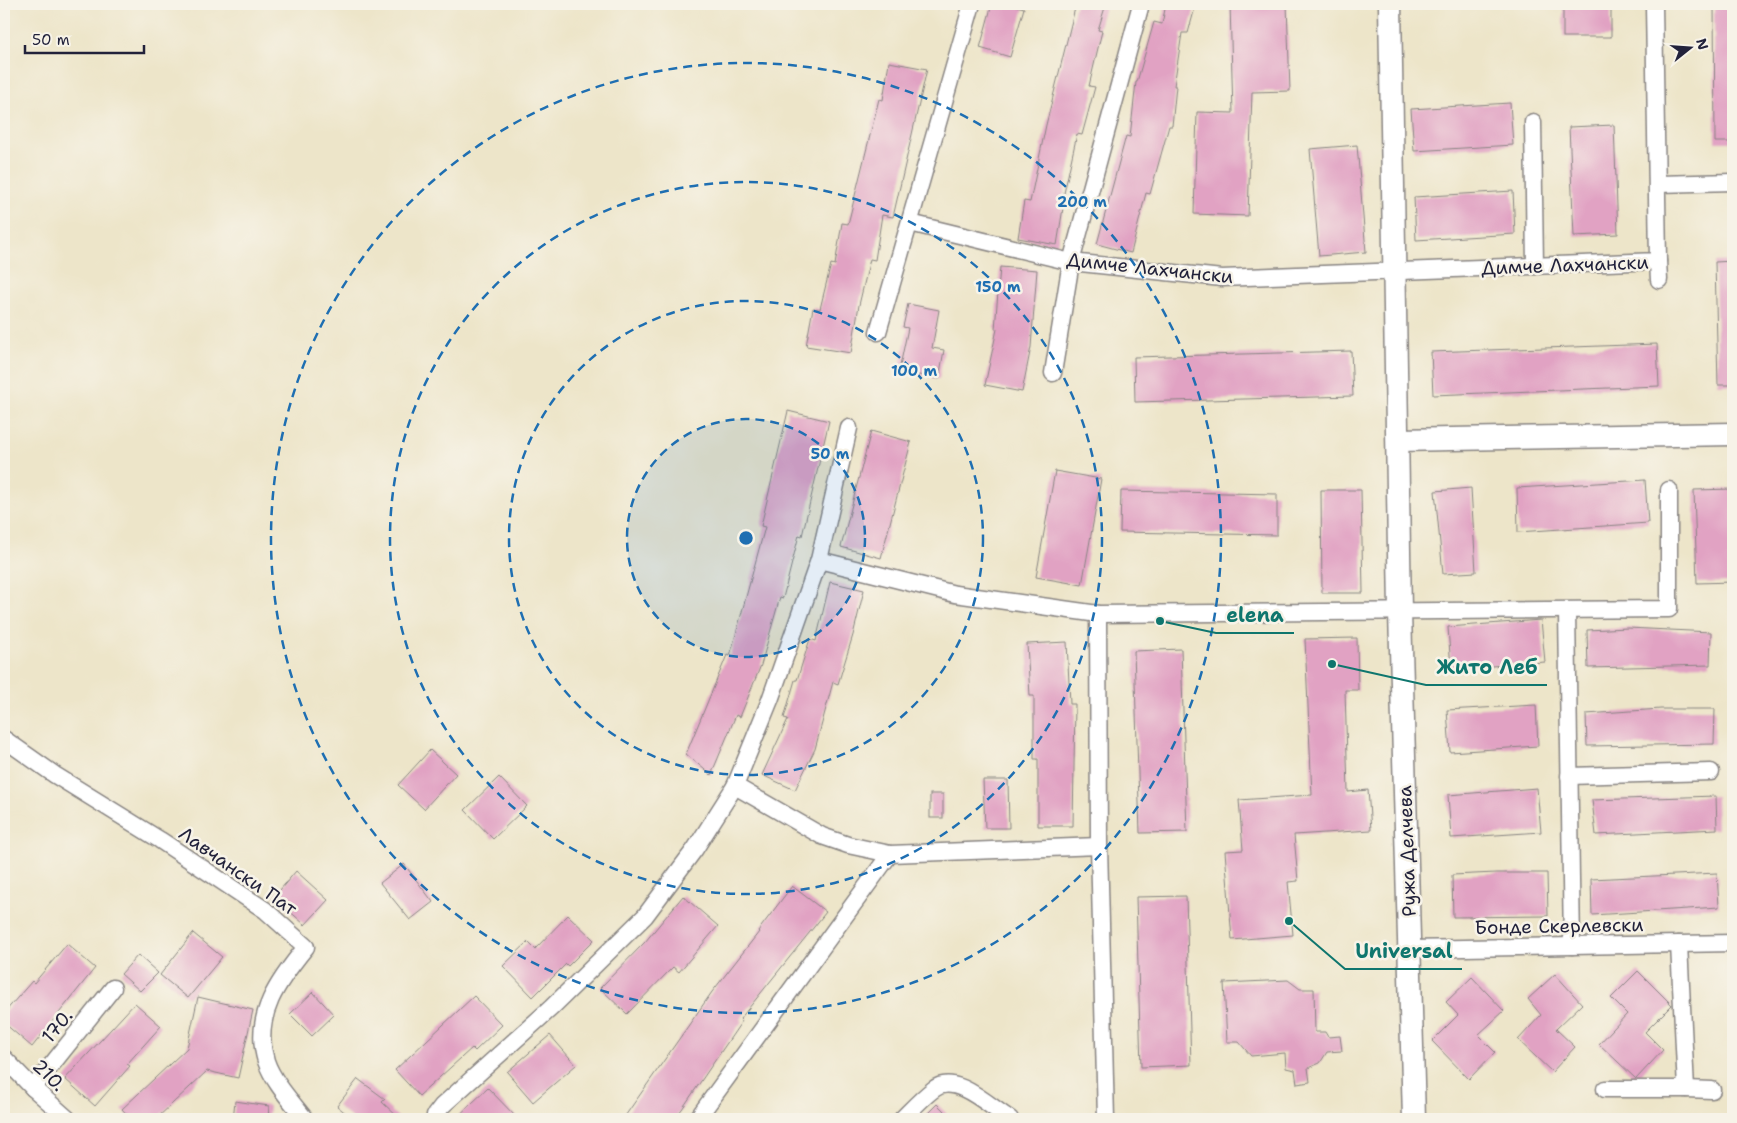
<svg xmlns="http://www.w3.org/2000/svg" width="1737" height="1123" font-family="'Shantell Sans',sans-serif">
<style>
.building{fill:#e1a2c3}
.lines{fill:none;stroke-linecap:round;stroke-linejoin:round}
.street-casing{stroke:#888482;stroke-width:19}
.secondary-casing{stroke:#888482;stroke-width:25}
.street{stroke:#fff;stroke-width:16}
.secondary{stroke:#fff;stroke-width:22}
.ring{fill:none;stroke:#1f6fb2;stroke-width:2.5;stroke-dasharray:9 6}
.labels{text-anchor:middle;dominant-baseline:central;stroke-width:5;stroke-linejoin:round;paint-order:stroke}
.street-label{font-size:19px;fill:#22223b;stroke:#f7f3e8}
.centre{fill:#1f6fb2;stroke:#f7f3e8;stroke-width:2.5}
.ring-label{font-size:15px;text-anchor:middle;font-weight:bold;fill:#1f6fb2;stroke:#f7f3e8;stroke-width:5;stroke-linejoin:round;paint-order:stroke}
.leader{fill:none;stroke:#0f766e;stroke-width:2}
.callout-dot{fill:#0f766e;stroke:#f7f3e8;stroke-width:2}
.callout-label{font-size:20px;text-anchor:middle;font-weight:bold;fill:#0f766e;stroke:#f7f3e8;stroke-width:5;stroke-linejoin:round;paint-order:stroke}
</style>
<rect width="100%" height="100%" fill="#f7f3e8"/>
<filter id="ink" filterUnits="userSpaceOnUse"><feTurbulence type="fractalNoise" baseFrequency=".02" numOctaves="2"/><feDisplacementMap in="SourceGraphic" scale="10" xChannelSelector="R" yChannelSelector="G"/><feConvolveMatrix kernelMatrix="1 2 1 2 8 2 1 2 1" color-interpolation-filters="sRGB"/></filter>
<filter id="wash" filterUnits="userSpaceOnUse"><feTurbulence type="fractalNoise" baseFrequency=".0096" numOctaves="4" result="noise"/><feDisplacementMap in="SourceGraphic" scale="20" xChannelSelector="R" yChannelSelector="G"/><feGaussianBlur stdDeviation="1.12" result="paint"/><feColorMatrix in="noise" values="0 0 0 0 0 0 0 0 0 0 0 0 0 0 0 0 0 1.4 0 .05"/><feComposite in="paint" operator="in"/></filter>
<g filter="url(#wash)">
<rect width="100%" height="100%" fill="#ede5c9"/>
<g id="blocks">
<g class="building">
<polygon points="992,4 1010,4 1024,8 1010,57 980,48"/>
<polygon points="1076,4 1106,4 1098,30 1102,31 1089,86 1095,87 1082,135 1077,134 1061,207 1063,208 1057,245 1018,238 1024,201 1030,202 1046,125"/>
<polygon points="1166,4 1196,4 1188,33 1182,33 1174,86 1176,86 1172,126 1169,126 1150,194 1146,193 1131,253 1097,244 1126,136 1130,137 1136,82 1137,82 1154,22 1162,24"/>
<polygon points="1230,4 1287,4 1290,91 1252,92 1248,216 1194,214 1197,112 1233,113"/>
<rect x="1563" y="4" width="48" height="33"/>
<polygon points="1714,4 1733,4 1733,142 1715,142"/>
<polygon points="889,62 927,69 893,217 882,215 875,260 870,259 859,305 851,353 806,346 813,308 820,309 831,264 835,265 842,223 848,224 879,99 883,100"/>
<polygon points="1510,103 1513,145 1414,151 1411,109"/>
<polygon points="1614,125 1618,234 1574,236 1569,127"/>
<polygon points="1357,145 1366,252 1319,256 1310,149"/>
<polygon points="1513,191 1515,234 1416,240 1414,197"/>
<polygon points="1733,261 1733,385 1718,385 1715,262"/>
<polygon points="1000,267 1037,270 1031,347 1022,392 985,385 997,329 995,329"/>
<polygon points="908,304 939,310 932,348 944,350 939,379 899,371 908,328 903,327"/>
<polygon points="1657,344 1659,386 1433,395 1431,352"/>
<polygon points="1351,351 1353,396 1135,402 1134,357"/>
<polygon points="788,411 829,421 802,536 799,535 783,598 780,597 761,665 740,717 736,715 711,775 686,754 727,655 730,656 765,527 761,526"/>
<polygon points="871,431 911,442 881,558 841,547"/>
<polygon points="1055,471 1101,479 1082,585 1036,577"/>
<polygon points="1645,480 1648,523 1518,532 1517,488"/>
<polygon points="1471,488 1476,572 1443,574 1435,491"/>
<polygon points="1733,489 1733,582 1697,583 1694,490"/>
<polygon points="1321,490 1361,490 1363,593 1322,593"/>
<polygon points="1121,491 1277,494 1277,535 1120,532"/>
<polygon points="830,582 864,590 853,635 838,684 833,682 815,749 795,790 762,775 788,719 784,718 795,680 797,680 810,639 816,641"/>
<polygon points="1541,620 1545,662 1451,669 1448,627"/>
<polygon points="1628,628 1711,632 1710,665 1588,668 1587,630"/>
<polygon points="1357,638 1358,690 1345,690 1348,792 1368,790 1371,830 1294,835 1298,881 1288,882 1293,935 1232,940 1225,851 1243,850 1239,800 1312,795 1305,639"/>
<polygon points="1067,642 1070,704 1075,704 1073,826 1038,826 1038,759 1034,759 1034,696 1030,696 1027,644"/>
<polygon points="1181,649 1187,832 1140,833 1134,651"/>
<polygon points="1536,705 1538,746 1450,752 1447,710"/>
<polygon points="1661,709 1715,709 1714,744 1587,746 1586,714"/>
<polygon points="430,750 456,774 424,809 398,785"/>
<polygon points="499,777 527,806 493,839 465,810"/>
<polygon points="983,780 1008,780 1009,828 985,828"/>
<polygon points="1537,788 1541,832 1451,838 1448,795"/>
<rect x="930" y="794" width="13" height="24"/>
<polygon points="1716,796 1717,829 1596,835 1592,800"/>
<polygon points="404,864 433,902 410,920 380,883"/>
<polygon points="296,871 328,900 305,925 274,897"/>
<polygon points="1496,873 1547,873 1548,916 1453,917 1452,875"/>
<polygon points="1717,873 1719,907 1592,915 1591,879"/>
<polygon points="792,886 826,912 740,1019 742,1021 682,1109 674,1119 623,1119 712,992 759,932 758,931"/>
<polygon points="683,896 718,926 679,972 673,967 627,1014 600,988 645,942"/>
<polygon points="1186,896 1191,1065 1141,1067 1136,897"/>
<polygon points="568,915 594,940 568,966 566,964 533,997 503,966 528,942 535,949"/>
<polygon points="193,933 222,957 188,998 160,975"/>
<polygon points="67,944 95,968 32,1047 4,1023 4,1013 32,981 34,983"/>
<polygon points="138,955 158,973 140,991 121,974"/>
<polygon points="1638,971 1672,1005 1645,1032 1663,1050 1636,1079 1599,1044 1627,1014 1611,998"/>
<polygon points="1555,974 1582,1004 1556,1029 1575,1047 1552,1072 1518,1040 1541,1015 1528,999"/>
<polygon points="1472,977 1504,1011 1478,1035 1495,1052 1469,1079 1432,1041 1458,1015 1446,1002"/>
<polygon points="1288,980 1300,989 1314,989 1315,1032 1325,1032 1328,1037 1340,1036 1342,1051 1327,1052 1320,1063 1308,1068 1310,1082 1297,1084 1295,1070 1286,1068 1285,1053 1251,1056 1239,1042 1227,1042 1224,983"/>
<polygon points="313,992 334,1015 312,1036 290,1014"/>
<polygon points="474,996 502,1025 475,1051 472,1048 419,1096 395,1070"/>
<polygon points="198,997 253,1010 238,1078 207,1071 156,1119 131,1119 122,1109 187,1048"/>
<polygon points="135,1003 161,1026 127,1064 130,1066 95,1106 65,1079"/>
<polygon points="550,1035 576,1065 533,1102 507,1072"/>
<polygon points="358,1079 385,1099 382,1102 400,1119 353,1119 337,1106"/>
<polygon points="488,1088 518,1119 455,1119"/>
<polygon points="235,1101 269,1106 268,1119 233,1119"/>
<polygon points="937,1104 952,1119 922,1119"/>
</g>
</g>
</g>
<g filter="url(#ink)">
<use href="#blocks" fill-opacity="0" stroke="#888482" stroke-width="1"/>
<g class="lines">
<defs>
<g id="street">
<polyline points="1533,122 1535,266"/>
<polyline points="1658,184 1733,182"/>
<polyline points="910,223 1071,262 1222,278 1658,261 1654,4"/>
<polyline points="1658,261 1659,280"/>
<polyline points="878,332 972,4"/>
<polyline points="1053,373 1071,262 1141,4"/>
<polyline points="819,560 955,594 1098,614 1669,609 1669,490"/>
<polyline points="1567,611 1572,946"/>
<polyline points="1098,614 1099,846 1106,1119"/>
<path d="M4,739L55,775L160,840L265,910L306,947C279,980 252,1016 266,1061C273,1082 292,1102 305,1119"/>
<polyline points="1569,776 1711,772"/>
<polyline points="735,786 822,836 848,845 890,854 1099,846"/>
<polyline points="1410,949 1733,943"/>
<polyline points="4,1058 33,1088 68,1119"/>
<polyline points="33,1088 113,988"/>
<polyline points="1605,1089 1686,1089 1679,944"/>
<polyline points="1686,1089 1712,1090"/>
<polyline points="436,1119 435,1115 442,1106 551,1008 645,916 695,849 735,786 770,700 819,560 849,428"/>
<polyline points="697,1119 890,854"/>
<path d="M902,1119C912,1109 922,1098 934,1089C956,1072 991,1108 1010,1119"/>
</g>
<g id="secondary">
<polyline points="1390,4 1400,612 1414,1119"/>
<polyline points="1398,440 1733,434"/>
</g>
</defs>
<use href="#street" class="street-casing"/>
<use href="#secondary" class="secondary-casing"/>
<use href="#street" class="street"/>
<use href="#secondary" class="secondary"/>
</g>
</g>
<circle cx="746" cy="538" r="119" fill="#1f6fb2" fill-opacity=".12"/>
<g class="ring">
<circle cx="746" cy="538" r="119"/>
<circle cx="746" cy="538" r="237"/>
<circle cx="746" cy="538" r="356"/>
<circle cx="746" cy="538" r="475"/>
</g>
<g class="labels">
<g class="street-label">
<text transform="translate(1565 265) rotate(-2)">Димче Лахчански</text>
<text transform="translate(1150 268) rotate(6)">Димче Лахчански</text>
<text transform="translate(1407 851) rotate(-92)">Ружа Делчева</text>
<text transform="translate(238 871) rotate(35)">Лавчански Пат</text>
<text transform="translate(1559 926) rotate(-1)">Бонде Скерлевски</text>
<text transform="translate(57 1026) rotate(-51)">170.</text>
<text transform="translate(49 1075) rotate(44)">210.</text>
</g>
</g>
<circle cx="746" cy="538" r="8" class="centre"/>
<g class="ring-label">
<text x="1082" y="207">200 m</text>
<text x="998" y="292">150 m</text>
<text x="914" y="376">100 m</text>
<text x="830" y="459">50 m</text>
</g>
<path class="leader" d="M1160 621L1216 633H1294M1332 664L1426 685H1547M1289 921L1345 969H1462"/>
<g class="callout-dot">
<circle cx="1160" cy="621" r="5"/>
<circle cx="1332" cy="664" r="5"/>
<circle cx="1289" cy="921" r="5"/>
</g>
<g class="callout-label">
<text x="1255" y="622">elena</text>
<text x="1487" y="674">Жито Леб</text>
<text x="1404" y="958">Universal</text>
</g>
<rect width="1737" height="1123" fill="none" stroke="#f7f3e8" stroke-width="20"/>
<g transform="translate(1690 48) rotate(73)" stroke="#f7f3e8" stroke-width="4" paint-order="stroke">
<path d="M0-4L9 19L0 12L-9 19Z" fill="#22223b"/>
<text y="-8" font-size="14" font-weight="bold" text-anchor="middle" fill="#22223b">N</text>
</g>
<path d="M25 45v8h119v-8" fill="none" stroke="#22223b" stroke-width="2.5"/>
<text x="32" y="45" font-size="15" fill="#22223b" stroke="#f7f3e8" stroke-width="4" paint-order="stroke">50 m</text>
</svg>
